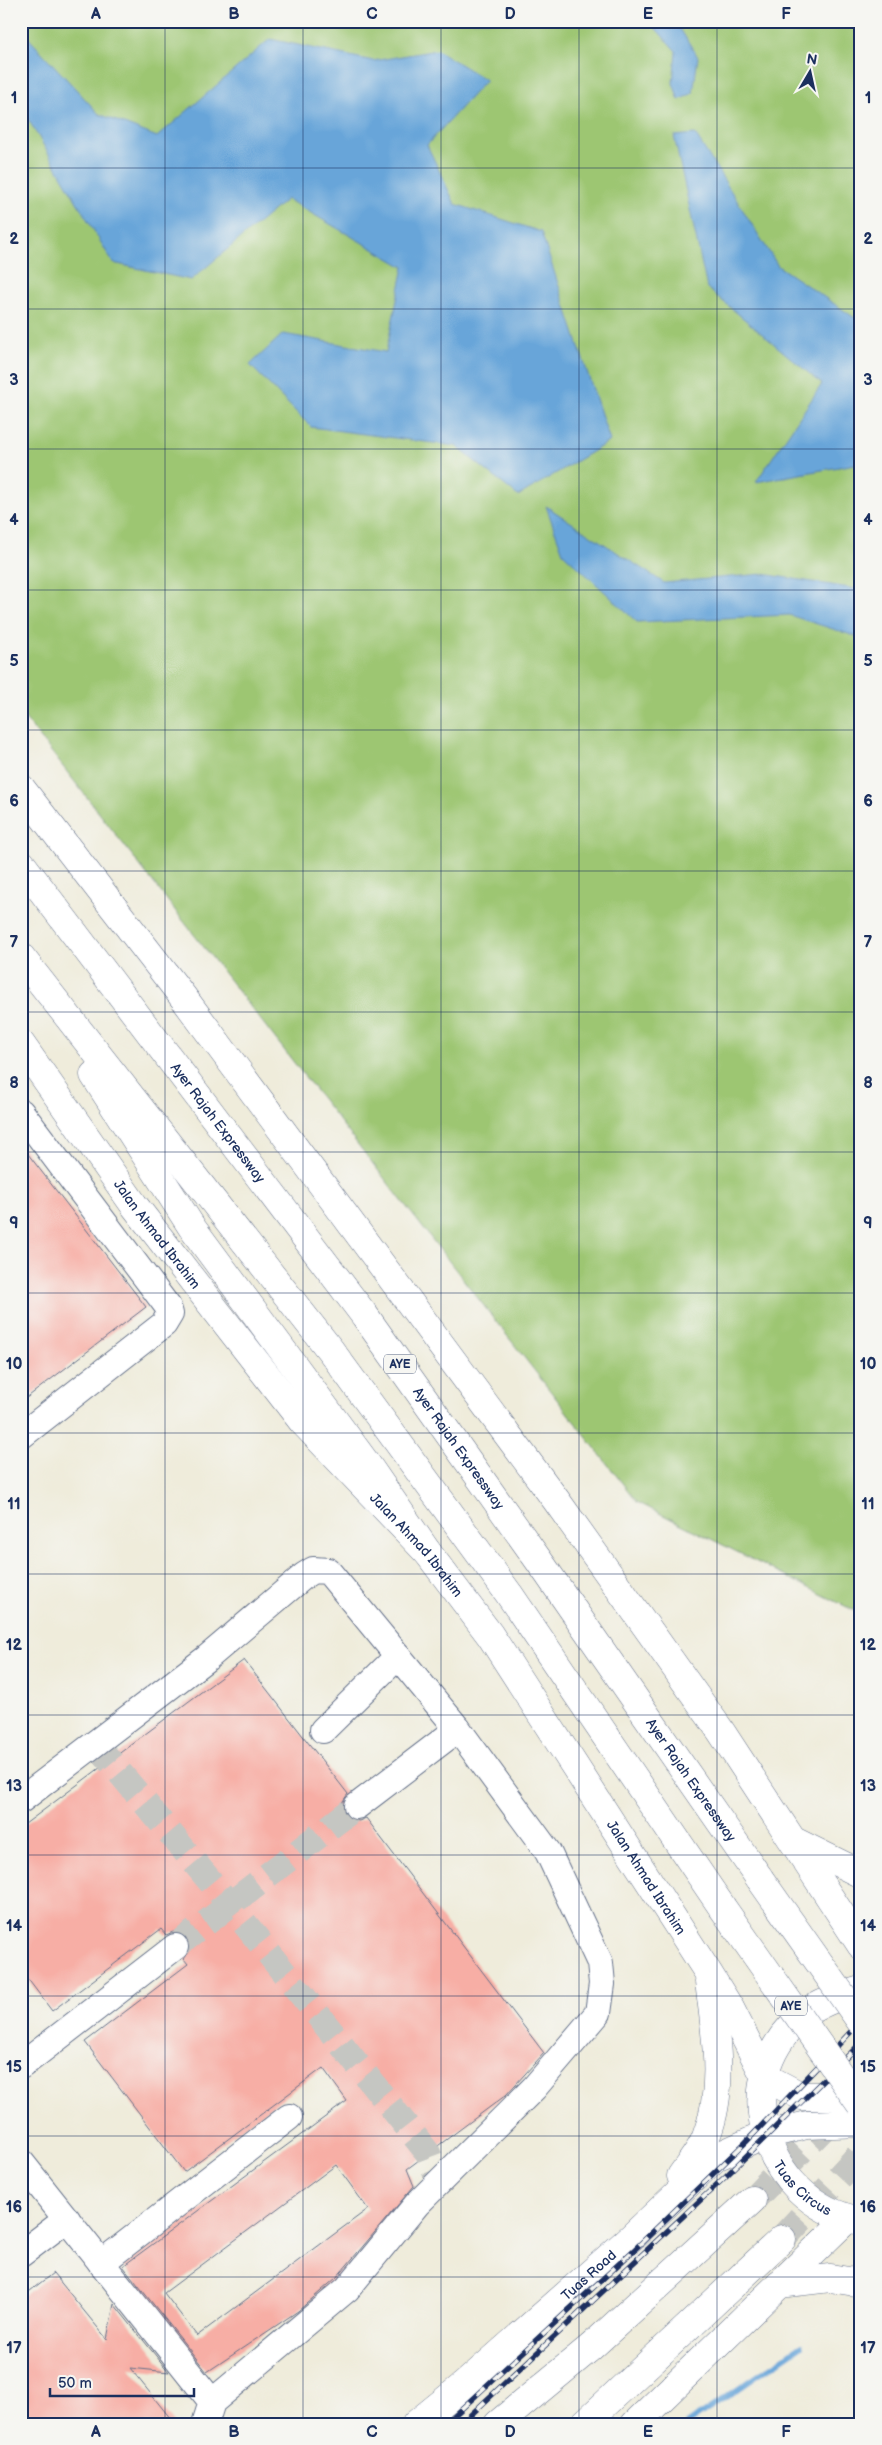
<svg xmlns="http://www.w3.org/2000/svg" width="882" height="2445" font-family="'Balsamiq Sans',sans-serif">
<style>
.green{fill:#9dc672;stroke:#5c7a68}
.water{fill:#68a5d9;stroke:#426a9c}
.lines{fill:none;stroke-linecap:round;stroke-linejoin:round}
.stream{stroke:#68a5d9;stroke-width:5.5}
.building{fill:#f7aea5;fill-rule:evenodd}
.minor-tunnel{stroke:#c5c6c2;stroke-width:26;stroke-dasharray:26 13;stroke-linecap:butt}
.major-tunnel{stroke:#c5c6c2;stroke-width:28;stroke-dasharray:28 14;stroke-linecap:butt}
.minor-casing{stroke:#65718a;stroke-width:28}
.major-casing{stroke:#65718a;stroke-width:29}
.highway-casing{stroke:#65718a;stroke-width:29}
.minor{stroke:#fff;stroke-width:26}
.major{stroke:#fff;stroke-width:28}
.highway{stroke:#fff;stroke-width:28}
.rail-casing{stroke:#1b2f5e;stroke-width:5.5}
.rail{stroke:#f6f6f2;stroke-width:4;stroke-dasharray:11;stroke-linecap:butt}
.highway-bridge-casing{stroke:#65718a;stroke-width:29;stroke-linecap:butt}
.highway-bridge{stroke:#fff;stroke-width:28}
.grid{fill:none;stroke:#1b2f5e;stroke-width:1;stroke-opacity:0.55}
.labels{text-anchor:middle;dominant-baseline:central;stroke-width:4;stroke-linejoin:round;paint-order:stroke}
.shield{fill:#f6f6f2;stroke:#5d6b8a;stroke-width:1}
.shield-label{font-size:12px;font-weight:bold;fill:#1b2f5e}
.street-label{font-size:14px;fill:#1b2f5e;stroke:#f6f6f2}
.neatline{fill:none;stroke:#1b2f5e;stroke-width:2}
.grid-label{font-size:16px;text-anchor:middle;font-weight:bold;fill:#1b2f5e}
</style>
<rect width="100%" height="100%" fill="#f6f6f2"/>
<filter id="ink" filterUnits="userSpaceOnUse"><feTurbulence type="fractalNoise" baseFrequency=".02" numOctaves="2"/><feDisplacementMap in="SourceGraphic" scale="10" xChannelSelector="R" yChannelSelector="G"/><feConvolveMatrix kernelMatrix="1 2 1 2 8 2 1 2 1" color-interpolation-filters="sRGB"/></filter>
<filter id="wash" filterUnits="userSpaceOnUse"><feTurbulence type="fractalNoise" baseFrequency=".0096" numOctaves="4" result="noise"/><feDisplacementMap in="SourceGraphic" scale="20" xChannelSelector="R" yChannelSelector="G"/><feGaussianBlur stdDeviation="1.12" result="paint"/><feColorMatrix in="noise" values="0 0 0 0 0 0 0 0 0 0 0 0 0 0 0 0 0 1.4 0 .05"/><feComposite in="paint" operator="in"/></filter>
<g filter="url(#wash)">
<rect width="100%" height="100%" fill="#efecdb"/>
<polygon class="green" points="21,21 861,21 861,1614 637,1502 21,713"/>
<g class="water">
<polygon points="649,21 675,21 698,57 693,93 679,100 673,83 676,51"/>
<polygon points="21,30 99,114 157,137 270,39 373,61 437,50 486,80 427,145 455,204 541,232 610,441 518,496 456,446 311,427 250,365 283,334 386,352 404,267 287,199 191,280 113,263 21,107"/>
<polygon points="695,134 778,266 861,322 861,463 756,482 822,384 707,288 674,136"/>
<polygon points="546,506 664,583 763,574 856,589 861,592 861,638 789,615 637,622 563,553"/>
</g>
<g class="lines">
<polyline class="stream" points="687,2424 801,2346"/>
</g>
<g id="blocks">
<g class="building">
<polygon points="21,1145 146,1307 21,1402"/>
<path d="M244,1660L348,1794L343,1801L342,1807L345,1815L352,1820L359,1821L366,1818L544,2053L506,2095L407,2169L414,2186L336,2278L298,2311L207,2372L123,2266L347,2101L323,2068L184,2172L85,2042L188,1964L184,1959L189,1952L190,1945L187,1938L180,1933L173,1932L166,1935L161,1929L52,2011L21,1970V1827ZM336,2165L368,2209L197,2336L164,2293Z"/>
<polygon points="53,2273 107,2339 114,2304 169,2372 130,2368 175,2424 21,2424 21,2298"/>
</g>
</g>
</g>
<g filter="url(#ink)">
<use href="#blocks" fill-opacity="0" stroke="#65718a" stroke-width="1"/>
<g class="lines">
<g class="minor-tunnel">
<polyline points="95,1743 230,1905 428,2153 439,2182"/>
<polyline points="175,1947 357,1806"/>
</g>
<g class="major-tunnel">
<polyline points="752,2200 838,2112"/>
<polyline points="782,2239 861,2154"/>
</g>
<defs>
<g id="minor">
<polyline points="21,1112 168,1307 170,1314 164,1324 21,1436"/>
<polyline points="323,1730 398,1656"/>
<polyline points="21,1800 207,1658 305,1575 313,1570 328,1571 458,1729 548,1852 600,1963 602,1984 598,2013 534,2088 417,2204 347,2289 212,2402 205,2424"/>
<polyline points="357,1806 458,1729"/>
<polyline points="21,2066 175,1947"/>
<polyline points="21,2162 212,2402"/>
<polyline points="21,2254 67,2219"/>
<polyline points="101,2263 289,2117"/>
</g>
<g id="major">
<path id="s1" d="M21,1044L134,1205L302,1421L428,1553L490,1635L709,1974L730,2008L765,2077"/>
<path id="s2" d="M861,1990C844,1995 827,2000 811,2010C723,2070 760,2203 861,2221"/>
<polyline points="765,2077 801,2096 861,2096"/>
<path d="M681,2176C689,2164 701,2151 706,2137C726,2087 715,2033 709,1981"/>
<polyline points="779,2284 830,2278 861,2283"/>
<path id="s3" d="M416,2424L463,2386L633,2236L716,2157L765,2135L807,2125L861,2123"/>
<polyline points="498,2424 591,2347 752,2200"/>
<polyline points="584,2424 782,2239"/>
<polyline points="635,2424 847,2219"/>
</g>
<g id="highway">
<polyline points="21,788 183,997 556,1500 720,1730 861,1945"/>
<path id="s4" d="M21,863L365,1316L544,1568L760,1879"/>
<polyline points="21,957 331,1351 509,1594 722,1907"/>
<polyline points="94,1075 193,1229 366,1463 428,1553"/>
<polyline points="794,1841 861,1874"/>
</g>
</defs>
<use href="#minor" class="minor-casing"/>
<use href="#major" class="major-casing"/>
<use href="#highway" class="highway-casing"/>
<use href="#minor" class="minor"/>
<use href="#major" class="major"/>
<use href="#highway" class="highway"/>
<defs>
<g id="rail">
<polyline points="445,2424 635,2249 746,2142 861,2021"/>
<polyline points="461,2424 725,2177 861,2043"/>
</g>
</defs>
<use href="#rail" class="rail-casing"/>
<use href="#rail" class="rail"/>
<defs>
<g id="highway-bridge">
<polyline points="760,1879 861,2022"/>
<polyline points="722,1907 861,2105"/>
</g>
</defs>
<use href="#highway-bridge" class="highway-bridge-casing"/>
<use href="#highway-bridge" class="highway-bridge"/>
</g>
</g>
<path class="grid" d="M165,21V2424M303,21V2424M441,21V2424M579,21V2424M717,21V2424M21,168H861M21,309H861M21,449H861M21,590H861M21,730H861M21,871H861M21,1012H861M21,1152H861M21,1293H861M21,1433H861M21,1574H861M21,1715H861M21,1855H861M21,1996H861M21,2136H861M21,2277H861"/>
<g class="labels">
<g class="shield">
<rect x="384" y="1354.5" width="32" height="19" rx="4"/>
<rect x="775" y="1996.5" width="32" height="19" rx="4"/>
</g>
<g class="shield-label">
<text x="400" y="1364">AYE</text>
<text x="791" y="2006">AYE</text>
</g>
<g class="street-label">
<text stroke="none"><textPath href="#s4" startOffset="326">Ayer Rajah Expressway</textPath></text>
<text stroke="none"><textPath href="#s1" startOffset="234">Jalan Ahmad Ibrahim</textPath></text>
<text stroke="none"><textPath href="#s4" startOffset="731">Ayer Rajah Expressway</textPath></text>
<text stroke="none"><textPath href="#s1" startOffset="639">Jalan Ahmad Ibrahim</textPath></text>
<text stroke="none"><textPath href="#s4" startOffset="1136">Ayer Rajah Expressway</textPath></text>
<text stroke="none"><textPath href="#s1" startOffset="1044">Jalan Ahmad Ibrahim</textPath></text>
<text stroke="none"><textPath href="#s2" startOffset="262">Tuas Circus</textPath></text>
<text stroke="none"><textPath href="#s3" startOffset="228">Tuas Road</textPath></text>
</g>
</g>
<rect width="882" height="2445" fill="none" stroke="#f6f6f2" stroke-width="55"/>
<g transform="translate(810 72) rotate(9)" stroke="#f6f6f2" stroke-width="4" paint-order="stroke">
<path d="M0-4L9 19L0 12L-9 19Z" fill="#1b2f5e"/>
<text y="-8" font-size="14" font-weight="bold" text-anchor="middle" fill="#1b2f5e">N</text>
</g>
<path d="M50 2388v8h144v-8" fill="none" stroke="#1b2f5e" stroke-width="2.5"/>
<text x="58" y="2388" font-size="15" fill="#1b2f5e" stroke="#f6f6f2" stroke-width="4" paint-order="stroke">50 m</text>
<rect x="28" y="28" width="826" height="2390" class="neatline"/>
<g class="grid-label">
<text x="96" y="19">A</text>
<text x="234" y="19">B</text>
<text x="372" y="19">C</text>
<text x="510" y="19">D</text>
<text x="648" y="19">E</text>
<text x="786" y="19">F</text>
<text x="14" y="103">1</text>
<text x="868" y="103">1</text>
<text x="14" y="244">2</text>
<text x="868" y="244">2</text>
<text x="14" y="385">3</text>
<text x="868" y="385">3</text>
<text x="14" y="525">4</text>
<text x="868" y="525">4</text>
<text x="14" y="666">5</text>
<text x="868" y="666">5</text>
<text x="14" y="806">6</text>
<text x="868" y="806">6</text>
<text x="14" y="947">7</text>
<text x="868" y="947">7</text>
<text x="14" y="1088">8</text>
<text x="868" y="1088">8</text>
<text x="14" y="1228">9</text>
<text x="868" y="1228">9</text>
<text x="14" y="1369">10</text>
<text x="868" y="1369">10</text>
<text x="14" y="1509">11</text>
<text x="868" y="1509">11</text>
<text x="14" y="1650">12</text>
<text x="868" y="1650">12</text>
<text x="14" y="1791">13</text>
<text x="868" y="1791">13</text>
<text x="14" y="1931">14</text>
<text x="868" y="1931">14</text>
<text x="14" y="2072">15</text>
<text x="868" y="2072">15</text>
<text x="14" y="2212">16</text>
<text x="868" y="2212">16</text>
<text x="14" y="2353">17</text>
<text x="868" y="2353">17</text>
<text x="96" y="2437">A</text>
<text x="234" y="2437">B</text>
<text x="372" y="2437">C</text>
<text x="510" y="2437">D</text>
<text x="648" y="2437">E</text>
<text x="786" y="2437">F</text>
</g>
</svg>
